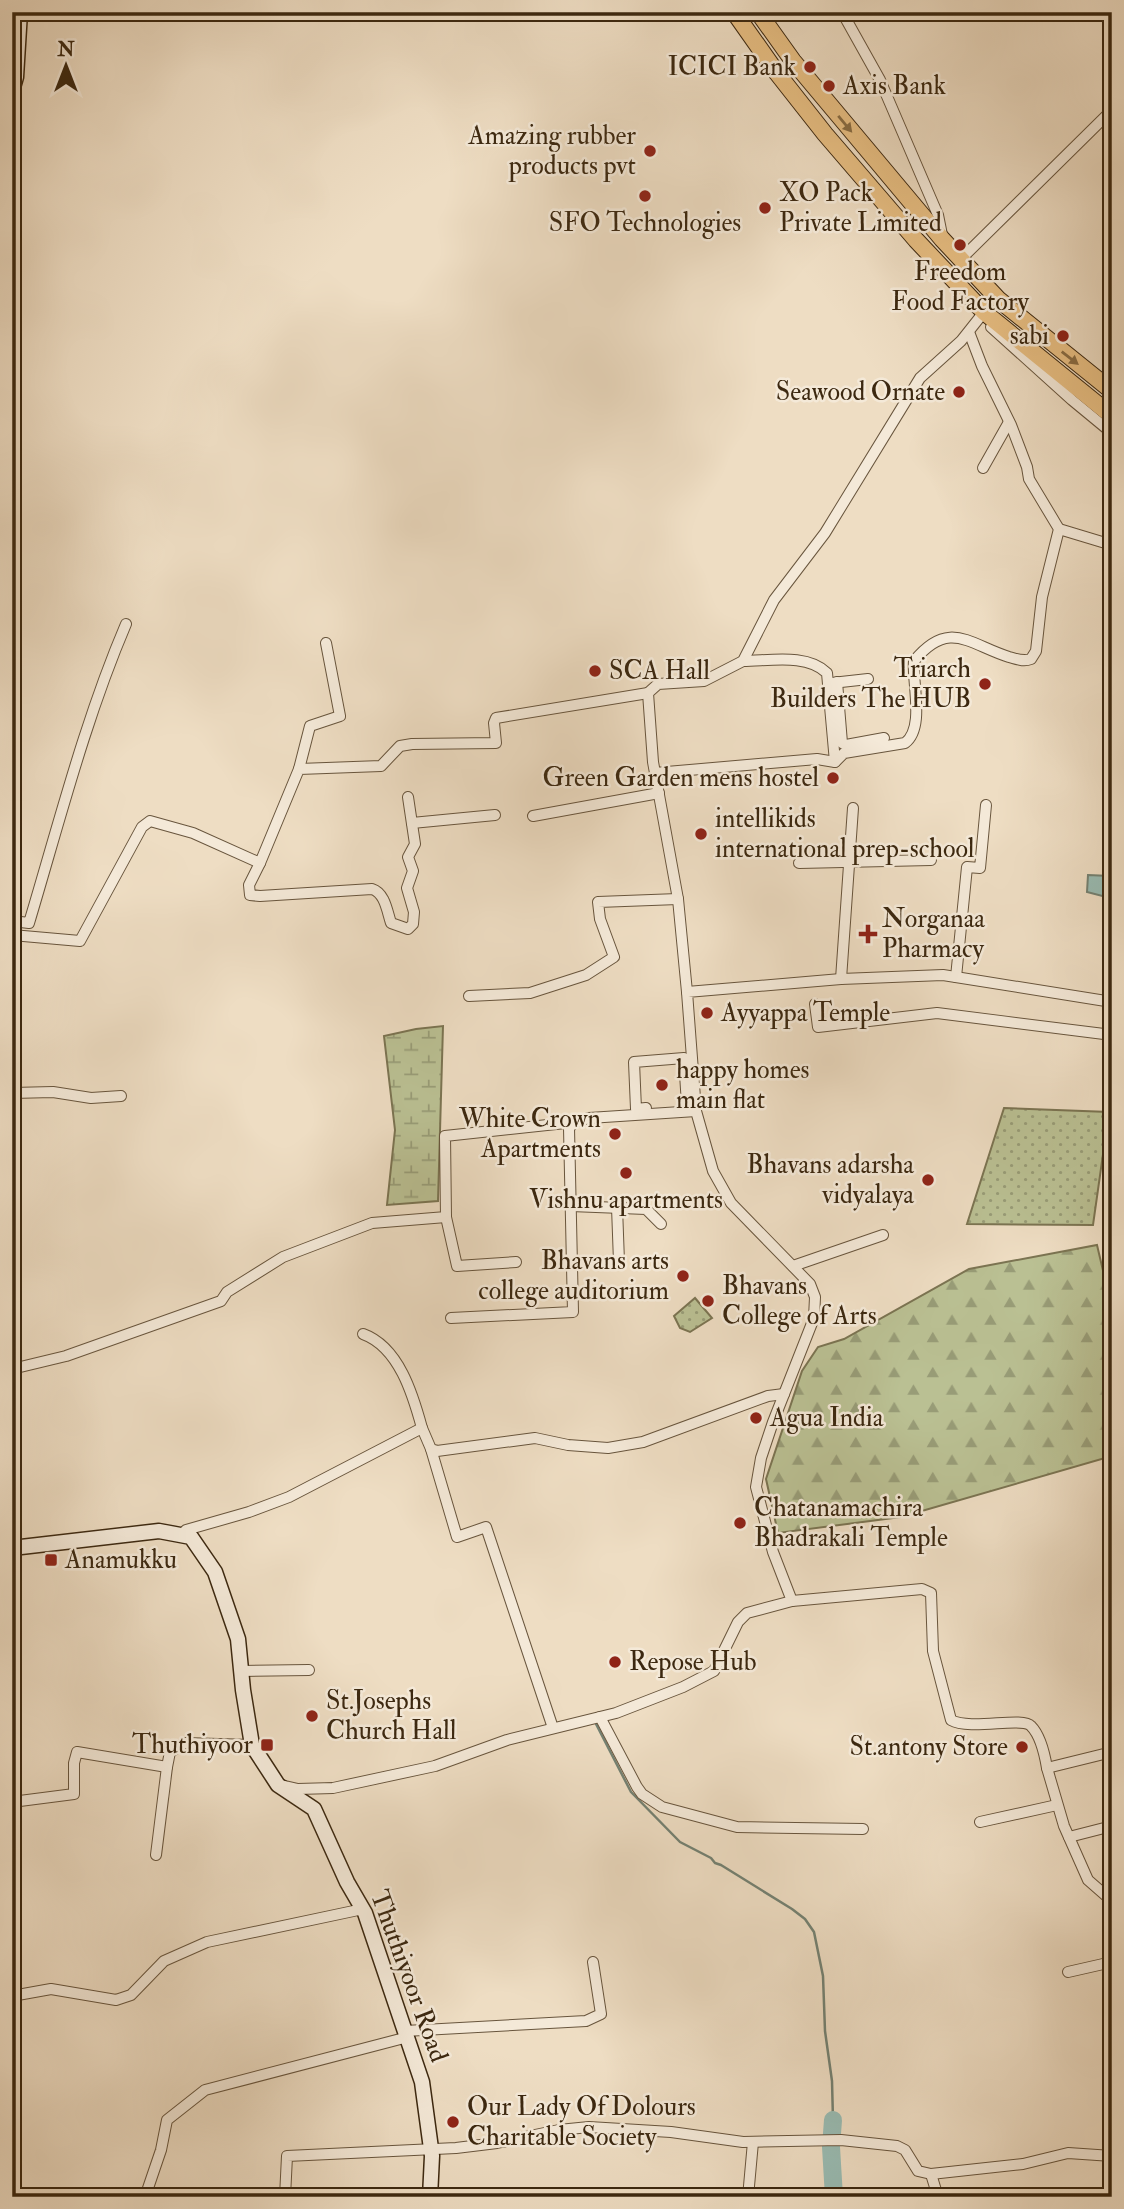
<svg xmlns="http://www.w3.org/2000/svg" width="1124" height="2209" font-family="'IM FELL Double Pica',serif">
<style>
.grass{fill:url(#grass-dots);stroke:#7b7452;stroke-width:2}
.forest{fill:url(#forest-firs);stroke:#7b7452;stroke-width:2}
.wetland{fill:url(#wetland-marsh);stroke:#7b7452;stroke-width:2}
.water{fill:#99bcb3;stroke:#748172;stroke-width:2}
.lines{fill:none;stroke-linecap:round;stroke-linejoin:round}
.stream{stroke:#748172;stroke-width:2.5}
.river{stroke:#99bcb3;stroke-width:18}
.street-casing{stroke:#68553d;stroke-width:12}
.secondary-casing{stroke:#3c2810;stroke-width:17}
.primary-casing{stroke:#3c2810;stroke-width:18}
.street{stroke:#f4e9d8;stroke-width:10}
.secondary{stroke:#f4e9d8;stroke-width:14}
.primary{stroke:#e7be82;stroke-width:16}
.oneway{fill:#896c43}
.poi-dot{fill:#8f2418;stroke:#f4e9d8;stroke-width:2.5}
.labels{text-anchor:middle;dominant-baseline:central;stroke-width:5;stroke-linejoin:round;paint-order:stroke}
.poi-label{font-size:26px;fill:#3c2810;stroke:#f4e9d8;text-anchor:start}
.street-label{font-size:26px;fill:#3c2810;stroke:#f4e9d8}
</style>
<defs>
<pattern id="grass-dots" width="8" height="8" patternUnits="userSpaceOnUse" patternTransform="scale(1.75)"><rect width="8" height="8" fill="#bac093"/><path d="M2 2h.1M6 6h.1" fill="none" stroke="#989c77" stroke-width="1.8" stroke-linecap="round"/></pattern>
<pattern id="forest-firs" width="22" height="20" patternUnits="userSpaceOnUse" patternTransform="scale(1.75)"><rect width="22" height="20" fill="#bac093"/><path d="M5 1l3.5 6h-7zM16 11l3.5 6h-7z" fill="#989c77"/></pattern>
<pattern id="wetland-marsh" width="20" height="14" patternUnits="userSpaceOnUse" patternTransform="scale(1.75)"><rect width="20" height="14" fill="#bac093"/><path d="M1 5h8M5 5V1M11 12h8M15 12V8" fill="none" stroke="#989c77"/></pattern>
</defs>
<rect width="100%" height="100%" fill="#eeddc3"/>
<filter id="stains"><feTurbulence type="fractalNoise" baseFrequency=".00286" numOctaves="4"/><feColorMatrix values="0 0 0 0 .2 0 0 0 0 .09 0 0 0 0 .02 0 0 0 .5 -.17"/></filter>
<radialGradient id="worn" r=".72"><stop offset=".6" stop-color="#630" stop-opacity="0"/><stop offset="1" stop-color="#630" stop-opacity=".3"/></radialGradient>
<g class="grass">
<polygon points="1004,1108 1109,1112 1093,1225 967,1224"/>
<polygon points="695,1298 712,1318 690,1332 680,1328 674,1316"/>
</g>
<polygon class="forest" points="1097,1245 1112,1309 1112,1456 901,1517 778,1533 766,1479 802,1371 818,1347 844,1339 969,1269"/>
<polygon class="wetland" points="443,1026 438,1201 387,1205 395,1130 384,1036 416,1029"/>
<polygon class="water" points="1088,875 1110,876 1110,898 1087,892"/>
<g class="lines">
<polyline class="stream" points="595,1722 631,1792 680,1842 711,1858 715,1863 721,1865 792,1909 805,1919 814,1932 823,1976 825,2031 832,2081 833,2120"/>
<polyline class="river" points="833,2120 831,2147 834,2197"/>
<defs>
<g id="street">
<polyline points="842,12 880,80 938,215 942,235"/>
<polyline points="961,259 1112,110"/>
<polyline points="991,327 1072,400 1112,433"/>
<polyline points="983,468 1009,422"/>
<polyline points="1059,529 1112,545"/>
<polyline points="12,567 14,545"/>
<path d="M743,661C769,661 807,653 827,673L835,762"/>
<polyline points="837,682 842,743 846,745 884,738"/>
<polyline points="832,683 868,679"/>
<polyline points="299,769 310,726 340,716 326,643"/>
<path d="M655,773L817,759L835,762L844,753L905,743C925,728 912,683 914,661C949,618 970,645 1009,657C1017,659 1023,662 1031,659L1036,651L1042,597L1059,529L1029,479L1027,467L1011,425L982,366L969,332"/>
<polyline points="533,816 659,793"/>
<polyline points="412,823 495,815"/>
<path d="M260,863L249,885L250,895L260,896L372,889C385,893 387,911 391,923L408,929L413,924L414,912L407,888L413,871L408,857L415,844L408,797"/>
<polyline points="799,863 931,860"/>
<path d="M12,921L29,923C59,823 85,720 126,624"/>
<polyline points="12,935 80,941 142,827 150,821 193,833 260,863 299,769 381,766 400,746 412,744 496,743 494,723 496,718 648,693"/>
<polyline points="956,977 967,867 980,868 986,805"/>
<polyline points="841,979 853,808"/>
<polyline points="687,992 678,899 653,762 648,693 658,684 704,681 743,661 774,600 825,533 920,378 961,341 984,312"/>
<polyline points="469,996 530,993 586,975 614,957 600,919 598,902 678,899"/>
<polyline points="815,1004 818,1027 937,1013 1112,1035"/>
<polyline points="12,1093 53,1092 91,1098 121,1096"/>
<polyline points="646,1108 636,1109 634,1062 684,1058 687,1105"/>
<polyline points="571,1206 646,1209 661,1224"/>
<polyline points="617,1207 619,1262"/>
<polyline points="446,1217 457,1266 516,1262"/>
<polyline points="793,1266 883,1235"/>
<polyline points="451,1318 573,1312 569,1128 575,1122 589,1118 696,1111"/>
<path d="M363,1334C399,1347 413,1395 422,1428"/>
<polyline points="12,1369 66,1356 221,1301 227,1292 283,1257 372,1223 446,1217 445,1136 575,1122"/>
<polyline points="431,1449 457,1537 486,1527 553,1728"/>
<polyline points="181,1535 186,1530 249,1512 289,1497 422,1428 431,1449 437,1451 535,1438 568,1445 608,1448 643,1442 768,1396 784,1394"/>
<path d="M792,1601L922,1589L931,1593L933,1651L951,1720C971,1731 1022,1716 1031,1726C1040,1735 1045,1756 1047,1768L1112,1752"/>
<polyline points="241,1671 309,1670"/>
<polyline points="600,1717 637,1787 642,1794 662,1807 737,1827 863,1829"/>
<polyline points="1047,1768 1064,1826 1088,1880 1112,1901"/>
<polyline points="285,1786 298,1789 333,1788 435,1766 507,1740 616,1713 683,1687 714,1671 738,1622 747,1613 792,1601 773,1552 756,1487 761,1458 773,1422 814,1318 815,1297 810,1284 731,1203 713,1171 696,1111 687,992 841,979 943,975 1112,1002"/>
<polyline points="12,1802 74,1794 74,1763 77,1752 167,1767 170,1752 185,1743 252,1745"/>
<polyline points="980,1822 1057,1805"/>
<polyline points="1069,1837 1112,1826"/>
<polyline points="156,1855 167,1767"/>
<polyline points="1068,1972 1112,1962"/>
<polyline points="12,1996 51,1989 116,2000 131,1995 164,1961 207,1942 363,1909"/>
<polyline points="405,2031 586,2021 601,2014 593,1962"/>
<polyline points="931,2174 938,2197"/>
<polyline points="145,2197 161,2150 167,2120 205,2090 408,2037"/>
<polyline points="285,2197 287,2156 456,2148 497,2143 559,2130 589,2127 671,2132 743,2142 841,2140 897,2146 905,2150 918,2171 931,2174 1023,2164 1068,2153 1112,2156"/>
<polyline points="748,2197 753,2142"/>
</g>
<g id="secondary">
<polyline points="12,91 16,77 20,12"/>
<polyline points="12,1544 21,1547 159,1531 191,1537 215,1572 238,1639 243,1690 252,1745 278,1785 314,1809 347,1882 365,1913 422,2082 432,2156 430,2197"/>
</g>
<g id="primary">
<polyline points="734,12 777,73 825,134 916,240 984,312 1112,416"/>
<polyline points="758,12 793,61 942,239 998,299 1112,391"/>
</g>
</defs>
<use href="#street" class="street-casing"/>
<use href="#secondary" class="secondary-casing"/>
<use href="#primary" class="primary-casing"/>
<use href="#street" class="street"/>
<use href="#secondary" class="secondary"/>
<use href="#primary" class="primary"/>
</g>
<defs><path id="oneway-solid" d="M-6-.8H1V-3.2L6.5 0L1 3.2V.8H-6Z" transform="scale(1.75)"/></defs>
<g class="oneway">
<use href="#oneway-solid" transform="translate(845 124) rotate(50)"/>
<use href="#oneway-solid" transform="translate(1070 358) rotate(38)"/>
</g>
<g class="poi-dot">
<circle cx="810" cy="67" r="7"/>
<circle cx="829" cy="86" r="7"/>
<circle cx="650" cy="151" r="7"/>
<circle cx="645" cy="196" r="7"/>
<circle cx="765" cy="208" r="7"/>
<circle cx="960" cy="245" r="7"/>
<circle cx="1063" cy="336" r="7"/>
<circle cx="959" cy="392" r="7"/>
<circle cx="595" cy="671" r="7"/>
<circle cx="985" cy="684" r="7"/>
<circle cx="833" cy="778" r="7"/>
<circle cx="701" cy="834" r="7"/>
<path d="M864.5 923.5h7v7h7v7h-7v7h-7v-7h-7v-7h7z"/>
<circle cx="707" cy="1013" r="7"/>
<circle cx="662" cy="1085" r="7"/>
<circle cx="615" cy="1134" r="7"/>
<circle cx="626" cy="1173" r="7"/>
<circle cx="928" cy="1180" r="7"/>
<circle cx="683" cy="1276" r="7"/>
<circle cx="708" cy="1301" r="7"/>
<circle cx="756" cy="1418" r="7"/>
<circle cx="740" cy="1523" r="7"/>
<rect x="44" y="1553" width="14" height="14" rx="3.5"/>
<circle cx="615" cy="1662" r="7"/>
<circle cx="312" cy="1716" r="7"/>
<rect x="260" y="1738" width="14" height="14" rx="3.5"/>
<circle cx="1022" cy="1747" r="7"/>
<circle cx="453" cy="2122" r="7"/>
</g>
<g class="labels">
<g class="poi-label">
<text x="796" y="67" text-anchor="end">ICICI Bank</text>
<text x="843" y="86">Axis Bank</text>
<text x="636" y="136" text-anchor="end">Amazing rubber<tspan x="636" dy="30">products pvt</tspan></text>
<text x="779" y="193">XO Pack<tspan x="779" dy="30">Private Limited</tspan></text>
<text x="645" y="223" text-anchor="middle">SFO Technologies</text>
<text x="960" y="272" text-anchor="middle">Freedom<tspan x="960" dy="30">Food Factory</tspan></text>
<text x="1049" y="336" text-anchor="end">sabi</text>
<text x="945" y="392" text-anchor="end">Seawood Ornate</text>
<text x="971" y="669" text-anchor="end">Triarch<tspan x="971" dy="30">Builders The HUB</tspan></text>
<text x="609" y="671">SCA Hall</text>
<text x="819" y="778" text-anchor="end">Green Garden mens hostel</text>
<text x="715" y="819">intellikids<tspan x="715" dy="30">international prep-school</tspan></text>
<text x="882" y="919">Norganaa<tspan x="882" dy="30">Pharmacy</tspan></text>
<text x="721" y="1013">Ayyappa Temple</text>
<text x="676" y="1070">happy homes<tspan x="676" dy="30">main flat</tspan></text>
<text x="601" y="1119" text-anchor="end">White Crown<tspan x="601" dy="30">Apartments</tspan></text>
<text x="914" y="1165" text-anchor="end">Bhavans adarsha<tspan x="914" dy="30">vidyalaya</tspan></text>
<text x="626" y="1200" text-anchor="middle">Vishnu apartments</text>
<text x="669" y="1261" text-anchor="end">Bhavans arts<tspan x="669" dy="30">college auditorium</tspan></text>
<text x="722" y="1286">Bhavans<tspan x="722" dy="30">College of Arts</tspan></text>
<text x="770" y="1418">Agua India</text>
<text x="754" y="1508">Chatanamachira<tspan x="754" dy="30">Bhadrakali Temple</tspan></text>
<text x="65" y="1560">Anamukku</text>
<text x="629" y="1662">Repose Hub</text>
<text x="326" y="1701">St.Josephs<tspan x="326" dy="30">Church Hall</tspan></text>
<text x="253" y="1745" text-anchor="end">Thuthiyoor</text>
<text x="1008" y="1747" text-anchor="end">St.antony Store</text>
<text x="467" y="2107">Our Lady Of Dolours<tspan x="467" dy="30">Charitable Society</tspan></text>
</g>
<g class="street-label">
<text transform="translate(409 1976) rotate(70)">Thuthiyoor Road</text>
</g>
</g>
<rect width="1124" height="2209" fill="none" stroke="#eeddc3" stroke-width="42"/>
<rect x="14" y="14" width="1096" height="2181" fill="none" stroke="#3c2810" stroke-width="3.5"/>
<rect x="21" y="21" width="1082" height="2167" fill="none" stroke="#3c2810" stroke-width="2"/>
<g transform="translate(66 66)" stroke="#f4e9d8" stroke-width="5" paint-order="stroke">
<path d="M0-5L12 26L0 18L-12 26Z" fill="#3c2810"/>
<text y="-10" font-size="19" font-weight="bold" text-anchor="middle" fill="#3c2810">N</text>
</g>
<rect width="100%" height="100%" filter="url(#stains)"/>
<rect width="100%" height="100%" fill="url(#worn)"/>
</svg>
